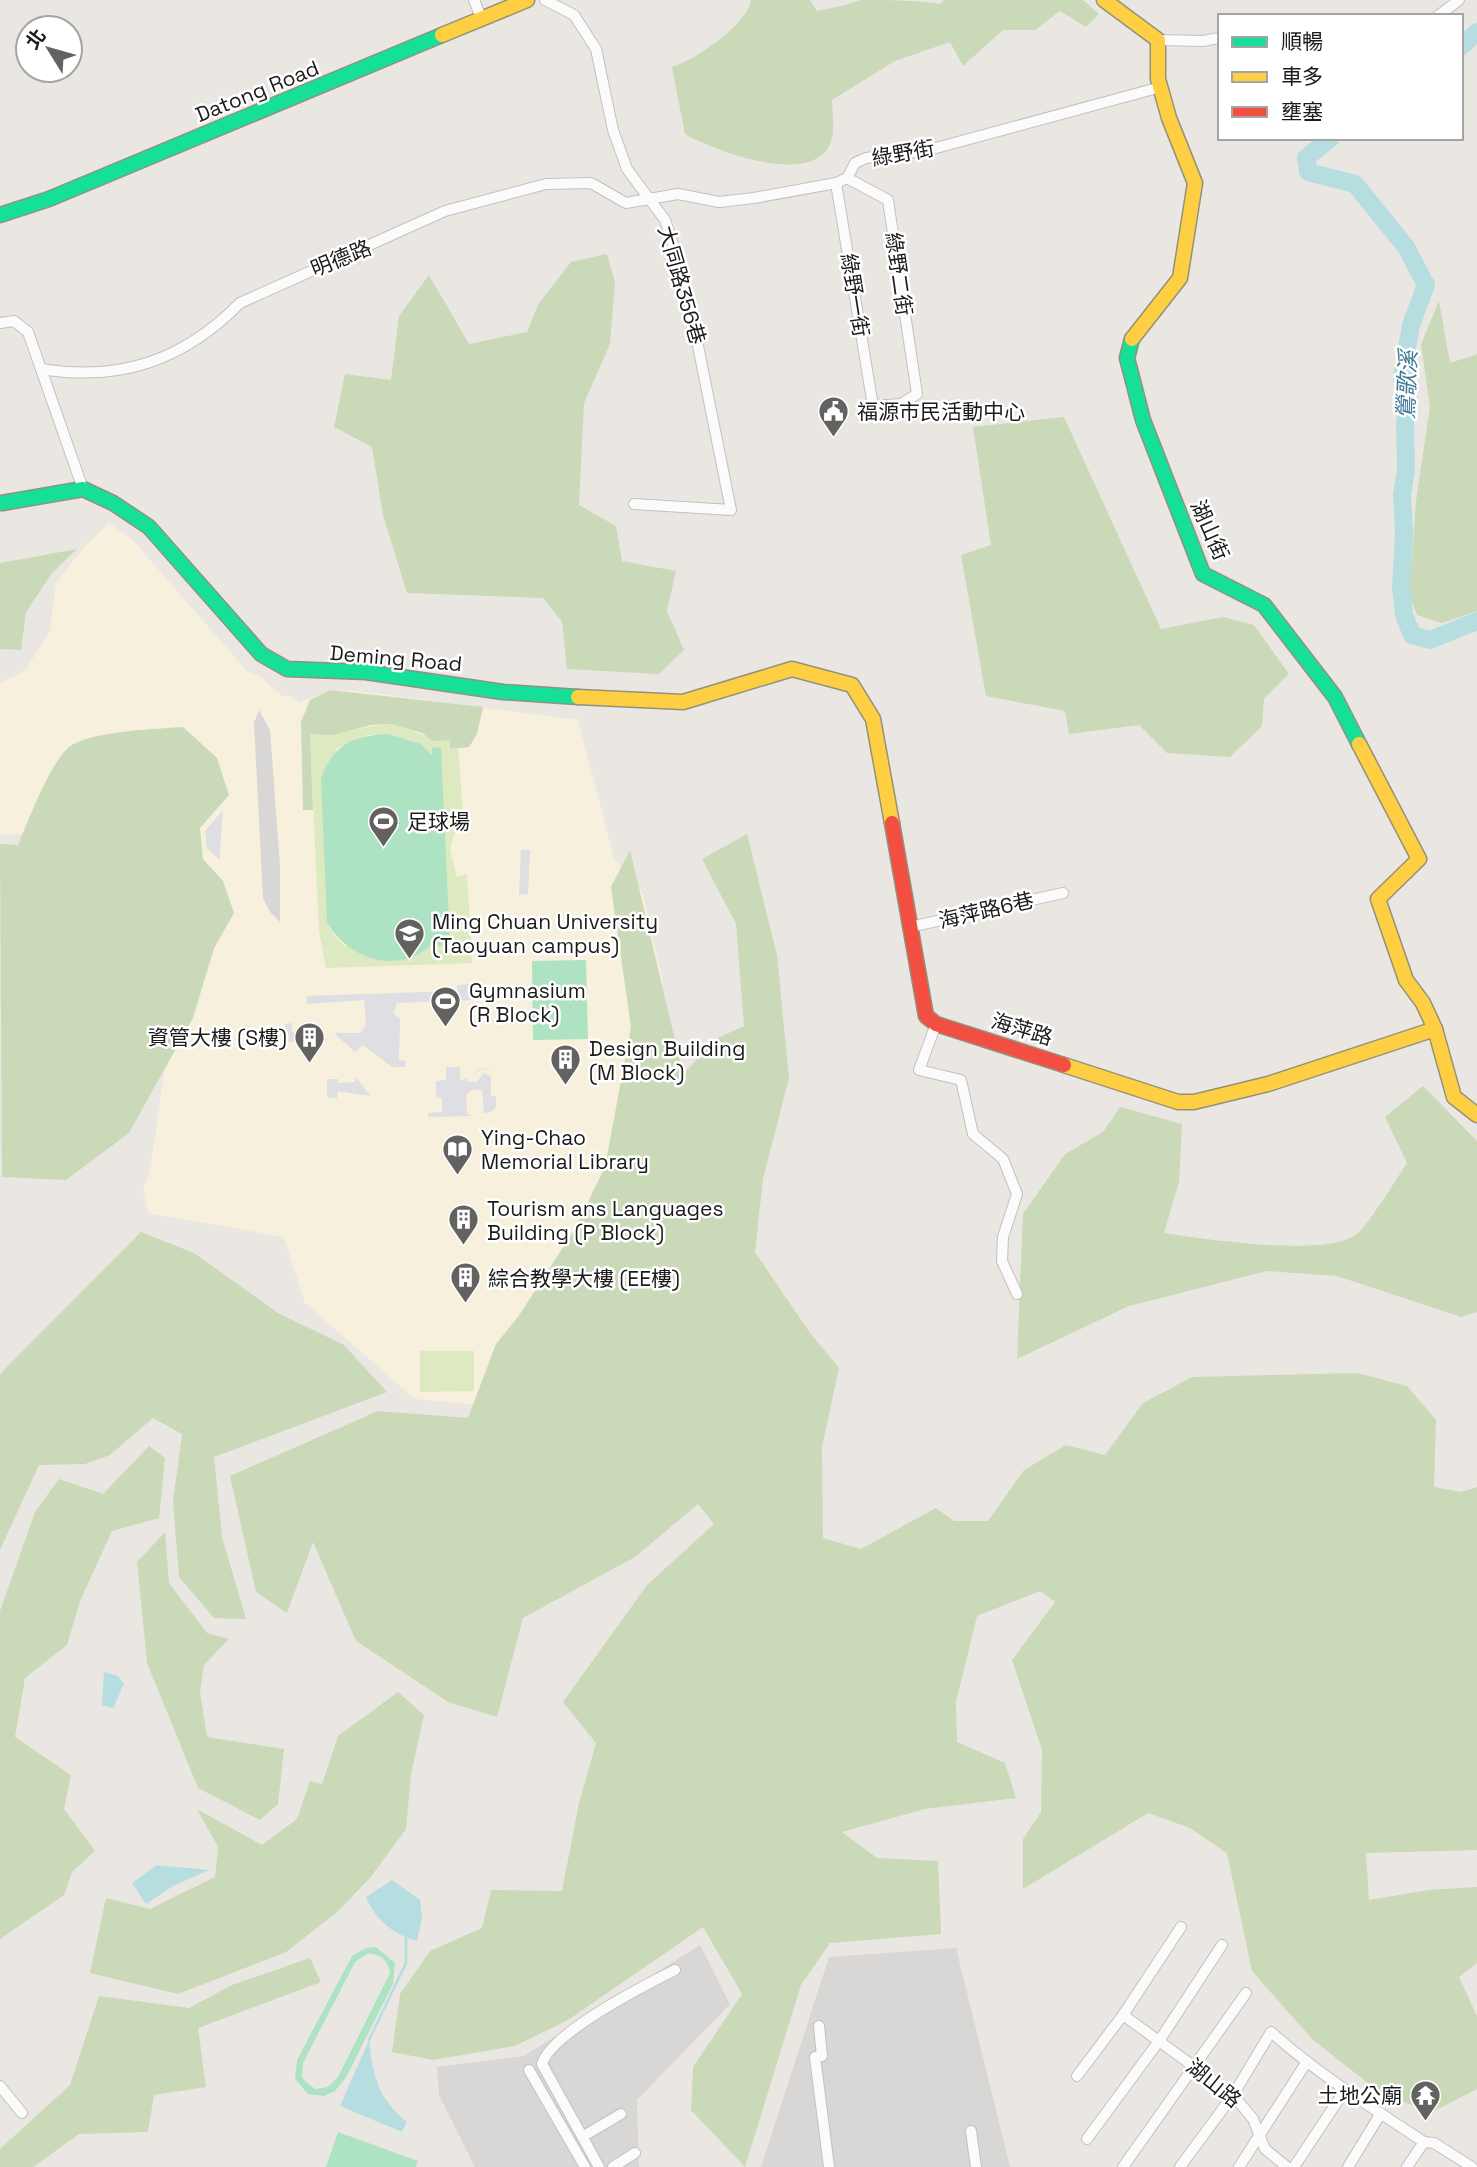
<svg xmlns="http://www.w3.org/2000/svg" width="1477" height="2167" font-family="'Space Grotesk','Noto Sans TC',sans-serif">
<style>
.residential{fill:#d9d7d5}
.education{fill:#f6f0dc}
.grass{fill:#dde9c0;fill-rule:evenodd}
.forest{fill:#cad9b7}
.pitch{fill:#ade3c2;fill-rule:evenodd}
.parking{fill:#d8d7d5}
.plaza{fill:#dedee3}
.water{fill:#b6dddf}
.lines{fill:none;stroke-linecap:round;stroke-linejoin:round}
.stream{stroke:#b6dddf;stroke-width:2.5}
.river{stroke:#b6dddf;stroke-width:18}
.street-casing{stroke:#c2c1bf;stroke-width:12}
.fast-casing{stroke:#94917b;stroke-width:17}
.slow-casing{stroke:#94917b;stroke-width:17}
.jam-casing{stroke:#94917b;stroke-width:17}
.street{stroke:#fcfbfb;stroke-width:10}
.fast{stroke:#16e098;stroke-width:14}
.slow{stroke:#ffcf43;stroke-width:14}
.jam{stroke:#f24e42;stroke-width:14}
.labels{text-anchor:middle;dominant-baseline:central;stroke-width:5;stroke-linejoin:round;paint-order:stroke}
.street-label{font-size:21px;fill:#1b1b1b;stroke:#fff}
.poi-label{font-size:21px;fill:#1b1b1b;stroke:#fff;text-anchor:start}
.water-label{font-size:23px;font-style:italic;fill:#3e7995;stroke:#fff}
</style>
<rect width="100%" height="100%" fill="#eae7e3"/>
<g class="residential">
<polygon points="700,1945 730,2004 637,2100 639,2167 475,2167 439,2095 437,2067 524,2056"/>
<polygon points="956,1948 1010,2167 761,2167 829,1957"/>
</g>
<polygon class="education" points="109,523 132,539 247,671 261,677 282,696 293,696 299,703 330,690 356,691 578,720 614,858 643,894 663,983 644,1185 491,1406 415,1399 305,1303 284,1237 148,1213 143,1189 150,1172 164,1073 164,991 82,836 0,834 0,683 25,671 50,631 56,583 83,548"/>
<g class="grass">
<path d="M391,724C413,729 429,741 450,740V749H458L464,827L457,825L450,849L457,877L467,874L472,963L326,968L319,931L310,734C338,736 363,726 391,724ZM388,734L421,744L433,755L346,947L335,937L327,922L336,749L367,735Z"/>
<polygon points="420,1351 474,1351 474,1391 420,1392"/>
</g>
<g class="forest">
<path d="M751,0H810L817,11C833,8 846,5 861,0C878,0 921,0 940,4L944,0H1083L1099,14L1086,27L1060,11L1035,30H1003L963,66L950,42L895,61L832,100C832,111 835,127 832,138C820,191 714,151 685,134L672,67C694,61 748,24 751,0Z"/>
<polygon points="607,254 615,282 610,344 584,403 579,505 616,526 622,561 676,571 667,611 684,650 659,674 567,669 562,622 543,598 407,593 383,515 372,447 334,427 345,374 391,380 399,316 429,275 469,344 527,332 539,303 571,262"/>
<polygon points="1439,301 1450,363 1477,354 1477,611 1442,623 1417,615 1409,595 1416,501 1430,407 1421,344"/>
<polygon points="1064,417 1161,629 1223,617 1254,625 1289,674 1264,699 1262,726 1230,757 1167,753 1139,725 1069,734 1065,711 986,696 961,555 991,545 973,427"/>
<polygon points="77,549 52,573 26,612 21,650 0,649 0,563"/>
<polygon points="330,690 483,707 477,734 469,747 450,749 450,740 433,741 422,733 391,724 371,725 333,735 310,734 313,810 303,810 301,722 310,700"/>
<path d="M183,727L217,758L229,795L200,828L203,859L223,881L234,913L214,948L193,1018L129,1133L66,1180L2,1177L0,844L18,845C29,819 48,768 67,749C85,731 157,729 183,727Z"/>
<polygon points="747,834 777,955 789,1078 763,1179 755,1252 810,1333 839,1368 822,1447 823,1538 861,1549 936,1508 954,1521 988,1521 1024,1470 1066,1445 1105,1455 1143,1403 1192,1377 1357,1373 1407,1386 1436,1420 1434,1487 1461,1492 1477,1487 1477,1850 1366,1853 1369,1900 1429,1890 1477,1887 1477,1963 1459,1977 1477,2016 1477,2089 1432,2112 1383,2095 1312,2039 1252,1971 1227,1853 1190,1828 1148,1813 1023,1889 1023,1839 1041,1812 1042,1750 1012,1660 1055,1602 1040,1591 977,1616 956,1702 957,1742 1005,1763 1016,1798 925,1809 842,1832 877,1858 938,1861 941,1934 830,1943 801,1985 745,2167 691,2110 693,2067 742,1994 703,1927 568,2020 515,2046 433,2060 392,2052 400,1994 430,1951 482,1928 491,1890 562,1891 579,1803 596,1743 563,1702 647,1585 714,1524 698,1504 635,1557 523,1618 497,1717 448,1702 356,1641 313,1542 287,1613 256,1592 230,1476 378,1411 468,1418 496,1344 518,1317 575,1229 605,1167 631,1027 611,887 630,850 683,1074 718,1038 744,1026 736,924 702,859"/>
<path d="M1423,1086L1477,1141V1312L1461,1317L1337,1276L1267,1271L1129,1306L1017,1359L1023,1214L1065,1154L1103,1132L1120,1107L1182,1124L1179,1182L1164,1233C1203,1239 1327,1258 1357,1234C1369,1224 1397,1178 1407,1163L1385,1117Z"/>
<polygon points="141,1232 194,1253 278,1313 344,1345 387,1392 214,1457 222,1537 246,1619 214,1618 179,1577 173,1502 182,1434 153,1418 110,1455 85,1464 39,1465 0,1550 0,1374"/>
<polygon points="149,1446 165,1458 159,1518 112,1531 80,1601 67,1645 25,1678 15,1737 71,1775 64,1809 95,1851 72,1872 64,1895 0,1939 0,1611 35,1512 59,1479 103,1494"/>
<polygon points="165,1532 169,1583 207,1633 229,1639 204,1665 200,1691 207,1737 284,1749 278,1804 260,1820 198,1788 147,1663 137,1562"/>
<polygon points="398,1692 424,1715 411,1774 406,1829 370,1878 337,1912 286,1952 178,1994 90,1973 106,1898 150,1909 215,1877 218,1847 197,1809 262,1845 297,1819 310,1781 322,1784 338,1736"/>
<polygon points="310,1958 321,1982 198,2028 206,2087 154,2095 148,2132 79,2134 33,2167 0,2167 0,2149 70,2085 99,1996 189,2008 232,1985"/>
</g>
<g class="pitch">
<path d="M388,734L421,744L432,755V748L441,747L450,944L437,946L436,940C404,977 348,961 327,922L321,779C332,745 354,735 388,734Z"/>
<polygon points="586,960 588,1039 533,1040 532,961"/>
<path d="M376,1947L395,1963L393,1984L345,2079L335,2091L324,2096L308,2094L295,2079L297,2060L352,1956L366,1948ZM367,1954C379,1952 389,1961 390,1973L338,2077L328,2087L315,2089L302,2078L303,2063L355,1962Z"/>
<polygon points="338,2132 418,2161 416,2167 326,2167"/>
</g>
<polygon class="parking" points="259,710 270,730 280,866 280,922 270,912 263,898 254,723"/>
<g class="plaza">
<polygon points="223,810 220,849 220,860 207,848 205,831"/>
<polygon points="521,850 530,850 528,894 519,895"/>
<polygon points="470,984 470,1000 397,1003 393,1014 400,1019 399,1060 406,1061 405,1067 392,1067 363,1045 355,1052 334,1033 361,1033 366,1024 364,1000 307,1004 306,996 457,991 457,985"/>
<polygon points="292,1023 292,1032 299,1033 304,1029 327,1040 283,1042 285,1024"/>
<polygon points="446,1067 460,1067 460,1080 469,1078 480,1069 496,1068 480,1070 465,1081 477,1082 484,1073 491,1076 491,1096 496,1096 496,1107 491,1112 484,1113 482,1090 472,1090 466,1095 467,1113 472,1116 428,1117 428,1113 442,1112 442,1099 436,1096 436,1081 446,1080"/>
<polygon points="356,1077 370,1096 338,1091 337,1098 327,1097 327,1079 338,1079 338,1083 355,1082"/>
</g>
<g class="water">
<polygon points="104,1672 118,1676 124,1684 113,1708 102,1705"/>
<polygon points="157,1865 209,1870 173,1886 146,1904 132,1883"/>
<path d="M392,1880L420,1900L422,1918L417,1941C393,1934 376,1921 366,1897Z"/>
<path d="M369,2040C373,2077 378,2098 407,2122L402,2132L340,2106Z"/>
</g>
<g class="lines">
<polyline class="stream" points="369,2040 406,1963 406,1938"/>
<g class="river">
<polyline points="1461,47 1477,32"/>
<polyline points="1331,138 1306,158 1308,172 1355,184 1406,247 1426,285 1411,325 1402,378 1408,401 1405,423 1406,470 1402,495 1404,533 1401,587 1404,615 1412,635 1430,640 1477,621"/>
</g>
<defs>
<g id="street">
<polyline points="474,0 482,20"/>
<polyline points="545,0 574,15 596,49 613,130 627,169 665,220 685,281 731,510 634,504"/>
<polyline points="1438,16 1459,0"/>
<polyline points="1158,40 1202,41 1220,38"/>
<polyline points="836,183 873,406 901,404 917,394 888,200 847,178"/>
<polyline points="0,323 14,321 28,332 83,489"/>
<path d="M41,369C121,382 184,360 240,303L445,211L546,184L591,183L626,203L678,194L719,202L754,198L836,183L847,178L855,163L866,158L925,151L1161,87"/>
<polyline points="910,927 1063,893"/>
<polyline points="936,1024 919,1070 961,1080 973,1134 1003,1159 1017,1194 1003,1237 1002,1261 1017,1294"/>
<polyline points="1123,2015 1233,2095 1253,2119 1265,2149 1287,2167"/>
<polyline points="819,2026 822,2056 815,2057 829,2167"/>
<polyline points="529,2070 585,2167"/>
<polyline points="1077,2076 1123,2015 1181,1927"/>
<polyline points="0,2086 22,2113"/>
<polyline points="971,2131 976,2167"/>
<polyline points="587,2134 621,2114"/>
<polyline points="1087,2139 1159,2041 1222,1945"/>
<path d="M599,2167L542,2064C551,2033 645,1985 675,1970"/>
<polyline points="613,2167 635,2153"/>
<polyline points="1123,2167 1246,1993"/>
<path d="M1180,2167L1233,2095L1271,2032C1318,2074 1371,2107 1424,2142L1434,2143L1472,2167"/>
<polyline points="1239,2167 1306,2063"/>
<polyline points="1294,2167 1345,2090"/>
<polyline points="1348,2167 1381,2113"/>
<polyline points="1407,2167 1424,2142"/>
</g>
<g id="fast">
<polyline points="0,215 49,199 442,35"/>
<polyline points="1132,339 1127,358 1143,420 1203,574 1264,605 1335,697 1359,744"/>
<polyline points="2,503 83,489 113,503 149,527 261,654 287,669 366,672 503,692 578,697"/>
</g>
<g id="slow">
<polyline points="1104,0 1158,40 1158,79 1169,118 1195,183 1180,278 1132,339"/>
<polyline points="442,35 527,0"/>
<polyline points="578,697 683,702 792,669 852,685 873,719 892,823"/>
<polyline points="1359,744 1419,859 1378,899 1406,980 1423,1003 1435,1029 1454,1097 1477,1115"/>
<polyline points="1064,1065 1178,1102 1194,1102 1268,1084 1435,1029"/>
</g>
<polyline id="jam" points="892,823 926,1016 936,1024 1064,1065"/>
</defs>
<use href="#street" class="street-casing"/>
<use href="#fast" class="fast-casing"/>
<use href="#slow" class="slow-casing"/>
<use href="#jam" class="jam-casing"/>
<use href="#street" class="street"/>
<use href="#fast" class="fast"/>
<use href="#slow" class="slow"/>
<use href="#jam" class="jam"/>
</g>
<defs>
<symbol id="civic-pin" viewBox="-11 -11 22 30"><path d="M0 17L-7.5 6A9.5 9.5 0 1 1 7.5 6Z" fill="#636261" stroke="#fff"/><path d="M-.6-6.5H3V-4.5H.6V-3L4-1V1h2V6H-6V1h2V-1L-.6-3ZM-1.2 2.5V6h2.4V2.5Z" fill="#fff"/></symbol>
<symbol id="stadium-pin" viewBox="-11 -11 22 30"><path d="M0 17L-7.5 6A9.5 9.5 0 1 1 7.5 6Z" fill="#636261" stroke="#fff"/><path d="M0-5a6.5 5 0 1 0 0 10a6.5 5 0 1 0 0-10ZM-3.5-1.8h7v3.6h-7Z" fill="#fff"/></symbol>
<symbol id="university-pin" viewBox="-11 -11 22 30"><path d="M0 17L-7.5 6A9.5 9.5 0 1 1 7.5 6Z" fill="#636261" stroke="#fff"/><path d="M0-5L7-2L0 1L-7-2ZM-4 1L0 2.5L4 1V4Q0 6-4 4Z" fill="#fff"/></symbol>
<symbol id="building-pin" viewBox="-11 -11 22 30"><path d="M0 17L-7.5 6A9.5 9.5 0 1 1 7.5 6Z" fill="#636261" stroke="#fff"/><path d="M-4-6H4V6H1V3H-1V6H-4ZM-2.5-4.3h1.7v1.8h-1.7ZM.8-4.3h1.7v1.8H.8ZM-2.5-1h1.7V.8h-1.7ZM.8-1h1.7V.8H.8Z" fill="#fff"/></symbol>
<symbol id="library-pin" viewBox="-11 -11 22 30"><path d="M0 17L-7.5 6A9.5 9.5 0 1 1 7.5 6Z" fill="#636261" stroke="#fff"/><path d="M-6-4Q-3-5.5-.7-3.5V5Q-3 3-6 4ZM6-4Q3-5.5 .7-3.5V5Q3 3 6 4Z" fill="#fff"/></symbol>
<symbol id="temple-pin" viewBox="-11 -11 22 30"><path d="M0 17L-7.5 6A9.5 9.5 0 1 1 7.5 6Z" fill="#636261" stroke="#fff"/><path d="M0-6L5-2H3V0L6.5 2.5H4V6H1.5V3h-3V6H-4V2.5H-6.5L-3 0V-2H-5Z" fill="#fff"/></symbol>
</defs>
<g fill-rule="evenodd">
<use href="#civic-pin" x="816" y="394" width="35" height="47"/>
<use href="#stadium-pin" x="366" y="804" width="35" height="47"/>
<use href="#university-pin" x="392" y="916" width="35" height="47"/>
<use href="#stadium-pin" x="428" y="984" width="35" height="47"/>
<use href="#building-pin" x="292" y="1020" width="35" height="47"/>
<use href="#building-pin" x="548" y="1042" width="35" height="47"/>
<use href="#library-pin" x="440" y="1132" width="35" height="47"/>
<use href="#building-pin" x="446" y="1202" width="35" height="47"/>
<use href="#building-pin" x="448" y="1260" width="35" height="47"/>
<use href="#temple-pin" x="1408" y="2078" width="35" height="47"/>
</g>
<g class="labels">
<g class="street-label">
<text transform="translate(257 91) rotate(-22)">Datong Road</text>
<text transform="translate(903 153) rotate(-10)">綠野街</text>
<text transform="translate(341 258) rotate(-22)">明德路</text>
<text transform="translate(899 274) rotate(82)">綠野二街</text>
<text transform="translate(682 285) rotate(74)">大同路356巷</text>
<text transform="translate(855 295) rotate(81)">綠野一街</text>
<text transform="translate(1210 530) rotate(66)">湖山街</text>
<text transform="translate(396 658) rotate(5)">Deming Road</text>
<text transform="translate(986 910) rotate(-13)">海萍路6巷</text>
<text transform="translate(1022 1029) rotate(17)">海萍路</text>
<text transform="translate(1214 2083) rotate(39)">湖山路</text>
</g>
<g class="poi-label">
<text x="857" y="411">福源市民活動中心</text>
<text x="407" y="821">足球場</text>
<text x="432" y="921">Ming Chuan University<tspan x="432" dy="24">(Taoyuan campus)</tspan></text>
<text x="469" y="990">Gymnasium<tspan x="469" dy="24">(R Block)</tspan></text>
<text x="287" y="1037" text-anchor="end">資管大樓 (S樓)</text>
<text x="589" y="1048">Design Building<tspan x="589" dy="24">(M Block)</tspan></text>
<text x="481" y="1137">Ying-Chao<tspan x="481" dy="24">Memorial Library</tspan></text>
<text x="487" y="1208">Tourism ans Languages<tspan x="487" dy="24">Building (P Block)</tspan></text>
<text x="488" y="1278">綜合教學大樓 (EE樓)</text>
<text x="1402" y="2095" text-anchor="end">土地公廟</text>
</g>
<g class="water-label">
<text transform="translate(1407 385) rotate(-88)">鶯歌溪</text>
</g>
</g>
<rect x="1218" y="14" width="245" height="126" fill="#ffffff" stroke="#a4a4a4" stroke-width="2"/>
<rect x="1232" y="37" width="35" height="10" fill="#16e098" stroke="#a4a4a4" stroke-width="2"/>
<text x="1281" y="49" font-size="21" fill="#1b1b1b">順暢</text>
<rect x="1232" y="72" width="35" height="10" fill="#ffcf43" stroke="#a4a4a4" stroke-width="2"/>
<text x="1281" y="84" font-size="21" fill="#1b1b1b">車多</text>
<rect x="1232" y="107" width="35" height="10" fill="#f24e42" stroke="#a4a4a4" stroke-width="2"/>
<text x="1281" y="119" font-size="21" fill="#1b1b1b">壅塞</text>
<g transform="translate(49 49) rotate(307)"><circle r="33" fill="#ffffff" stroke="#a4a4a4" stroke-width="2"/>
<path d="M0-5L12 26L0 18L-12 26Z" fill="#636261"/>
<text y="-10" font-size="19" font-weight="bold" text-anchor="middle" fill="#1b1b1b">北</text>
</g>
</svg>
